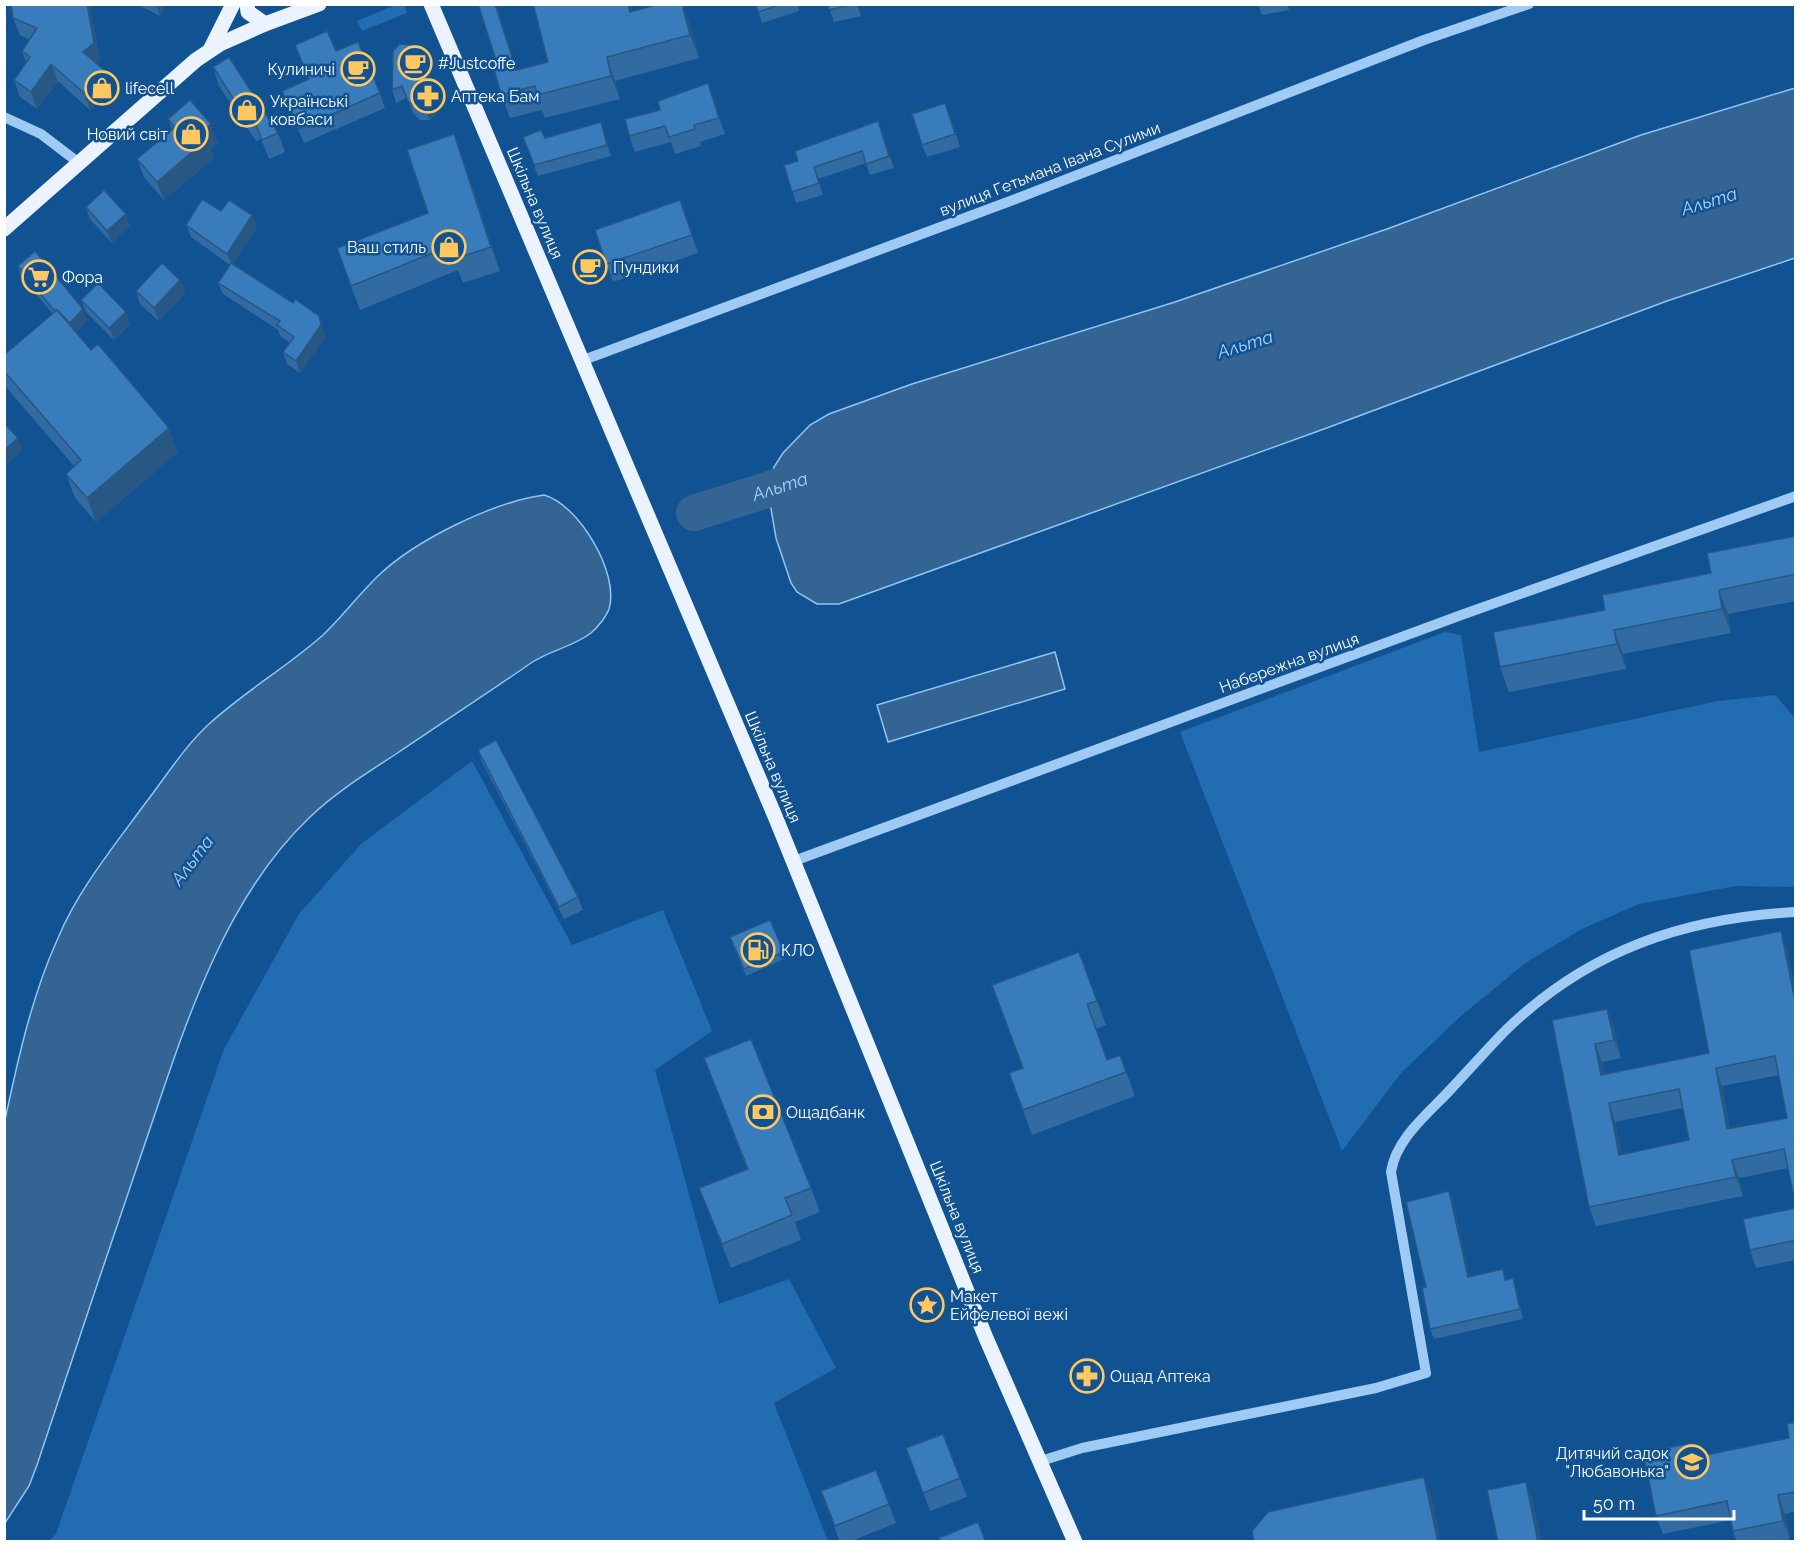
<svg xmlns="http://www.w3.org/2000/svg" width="1800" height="1546" font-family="Raleway,sans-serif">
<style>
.green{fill:#226cb2}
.water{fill:#346493;stroke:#8fc6f6;stroke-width:1.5}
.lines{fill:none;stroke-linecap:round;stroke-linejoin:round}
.river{stroke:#346493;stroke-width:36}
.minor{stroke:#9ecaf3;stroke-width:10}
.major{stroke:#eaf3ff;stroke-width:15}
.wall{fill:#316ba1;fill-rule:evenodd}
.shaded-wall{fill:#285783}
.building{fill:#397cbb;stroke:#285783;stroke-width:1.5;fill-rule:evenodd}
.labels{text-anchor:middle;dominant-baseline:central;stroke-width:5;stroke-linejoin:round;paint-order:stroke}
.poi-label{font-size:16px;fill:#fff;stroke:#115293;text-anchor:start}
.street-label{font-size:16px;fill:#fff;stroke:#115293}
.water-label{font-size:18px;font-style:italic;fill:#aad4fa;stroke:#115293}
</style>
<rect width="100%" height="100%" fill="#115293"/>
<g class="green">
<polygon points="398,4 404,5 407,13 362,31 357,21"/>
<polygon points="1445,632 1461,635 1479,752 1718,701 1775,695 1795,718 1795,887 1736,886 1639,904 1582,929 1527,962 1462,1015 1401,1073 1342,1151 1180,732"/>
<polygon points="472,761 572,945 663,910 712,1031 655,1070 719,1304 789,1279 836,1368 774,1403 828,1541 49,1541 56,1534 224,1049 299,914 361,844"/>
</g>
<g class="water">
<polygon points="1795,88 1795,258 1667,301 1324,429 839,604 817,604 797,592 791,583 776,538 768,491 774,467 783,453 810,425 829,414 912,384 1175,302 1387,229 1641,135"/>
<path d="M544,495C578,504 620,573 609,609C606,617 598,627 591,633C573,647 550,650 531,663C488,693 443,722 399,752C369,772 337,791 310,817C217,905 179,1046 138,1164C104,1264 70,1365 37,1465L29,1486L5,1523V1120C18,1059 32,995 58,938C78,890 114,846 144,805C165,778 184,747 209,724C245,691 287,667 323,635C343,616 359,594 379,575C416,540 493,502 544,495Z"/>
<polygon points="1055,652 1065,689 888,742 877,705"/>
</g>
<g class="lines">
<path class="river" id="s1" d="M694,513L817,474"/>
<g class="minor">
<polyline points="4,117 41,134 79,163"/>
<polyline points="581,361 1013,200 1424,40 1529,4"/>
<polyline points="794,861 1464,614 1796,496"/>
<path d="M1041,1461L1082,1448L1376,1388L1426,1373L1391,1172C1396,1138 1429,1113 1451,1089C1470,1069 1488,1048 1507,1029C1589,950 1684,918 1796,912"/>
</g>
<g class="major">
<polyline points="247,4 248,12 265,24 319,4"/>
<polyline points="431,4 777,821 986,1338 1075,1542"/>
<polyline points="210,50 233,4"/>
<polyline points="4,229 196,60 220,44 265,24"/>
</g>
</g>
<g class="wall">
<polygon points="11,4 100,60 96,63 104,70 110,87 90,110 58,81 37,109 20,97 14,80 26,63 22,51 30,40 20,35 13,18"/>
<polygon points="137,4 166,4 160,16"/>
<polygon points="496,4 517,70 548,62 533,4 631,4 633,12 689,22 699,58 615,81 620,99 545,118 542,110 510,118 501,95 496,60"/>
<polygon points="756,4 798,4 799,11 762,23"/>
<polygon points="828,4 858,4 861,16 834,22"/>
<polygon points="1258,4 1288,4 1289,10 1262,15"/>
<polygon points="295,45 336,51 380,93 385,108 304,143 282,91 308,79"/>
<polygon points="393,51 437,103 437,113 430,120 420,120 413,113 407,98 396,103 392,90"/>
<polygon points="213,67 278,133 285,152 269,159 261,139 256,141 219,86"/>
<polygon points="708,83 725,134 700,142 701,146 675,154 671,142 635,152 629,136 660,110"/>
<polygon points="950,115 960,147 927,157 922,145"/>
<polygon points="168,119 218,143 210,149 214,158 164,200 144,177 137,159 172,129"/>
<polygon points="882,133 894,168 870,175 866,163 818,179 823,195 796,203 784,165"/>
<polygon points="605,134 611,156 538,176 523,137 545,138"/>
<polygon points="463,159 500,271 463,283 458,270 360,310 337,248 428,213"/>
<polygon points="680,200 698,253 613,282 595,230"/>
<polygon points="86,207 126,214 130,226 112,243 90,219"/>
<polygon points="221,211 257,227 233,264 293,303 319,316 325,337 300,373 287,364 283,352 290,343 281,337 278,330 223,294 218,283 230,265 191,237 186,225"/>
<polygon points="18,266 83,309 87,320 76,332 178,452 96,522 75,498 66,474 74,466 5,386 4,384 4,355 53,314 21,276"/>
<polygon points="180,280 185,293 159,321 140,304 136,291"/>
<polygon points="81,300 130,324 114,340 86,312"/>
<polygon points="1796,536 1796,601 1728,614 1731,633 1623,654 1626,669 1509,692 1500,667 1605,610 1711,573"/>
<polygon points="478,750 578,897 583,910 564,919 482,762"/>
<polygon points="732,943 784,952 786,958 746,976"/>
<path d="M1787,950L1788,1168L1739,1178L1743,1196L1596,1226L1589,1207L1552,1020L1607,1009L1614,1027L1621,1058L1602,1062L1604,1074L1709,1053ZM1779,1075L1787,1118L1730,1129L1722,1086ZM1683,1108L1689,1140L1622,1154L1615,1122Z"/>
<polygon points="1079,952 1106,1025 1096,1029 1107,1060 1120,1055 1135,1096 1032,1135 1009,1073 1022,1068"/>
<polygon points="704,1058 811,1188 820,1212 795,1222 801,1240 731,1268 699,1188 747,1169"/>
<polygon points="1449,1191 1453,1201 1469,1277 1507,1280 1516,1288 1523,1319 1434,1339 1430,1329 1426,1287"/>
<polygon points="1796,1208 1796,1260 1756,1268 1750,1250"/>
<polygon points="1796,1422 1796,1511 1785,1514 1790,1539 1779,1542 1737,1542 1733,1531 1731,1520 1663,1534 1656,1516 1693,1443 1698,1456 1789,1438"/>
<polygon points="943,1434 967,1497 930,1511 906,1448"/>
<polygon points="876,1470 896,1523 849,1542 840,1542 821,1491"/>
</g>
<g class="shaded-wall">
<polygon points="87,4 90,4 100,60 89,69 83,52"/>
<polygon points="156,4 166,4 160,16"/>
<polygon points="495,4 496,4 525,93 516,70"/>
<polygon points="628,4 631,4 639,36 630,12"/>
<polygon points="682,4 689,22 699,58 690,35"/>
<polygon points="856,4 858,4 861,16"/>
<polygon points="607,57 615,81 620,99 611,76"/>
<polygon points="51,64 58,81 37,109 31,92"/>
<polygon points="104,70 110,87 90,110 84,93"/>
<polygon points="708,83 714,99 725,134 719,118"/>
<polygon points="432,91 437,103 437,113 430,120 425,107"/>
<polygon points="601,122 605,134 611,156 607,145"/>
<polygon points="211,124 218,143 210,149 214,158 164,200 157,182 201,132"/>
<polygon points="454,134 463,159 500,271 491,247"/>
<polygon points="126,214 130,226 112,243 107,231"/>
<polygon points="252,215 257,227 232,266 227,254"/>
<polygon points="180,280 185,293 159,321 154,308"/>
<polygon points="83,309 87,320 74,334 70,323"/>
<polygon points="126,312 130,324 114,340 109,328"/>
<polygon points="319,316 325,337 300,373 296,361"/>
<polygon points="169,428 178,452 96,522 87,498"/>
<polygon points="18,438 22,450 6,465 4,461 4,450"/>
<polygon points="1719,590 1728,614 1731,633 1722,609"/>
<polygon points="1614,630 1623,654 1626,669 1617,644"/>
<polygon points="1781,931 1787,950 1796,990 1796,1005"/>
<polygon points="1607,1009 1614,1027 1621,1058 1614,1040"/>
<polygon points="1595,1044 1602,1062 1608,1093 1601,1075"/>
<polygon points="1716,1068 1722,1086 1734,1148 1727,1129"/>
<polygon points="1609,1103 1615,1122 1626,1173 1619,1155"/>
<polygon points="1732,1160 1739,1178 1743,1196 1736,1177"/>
<polygon points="1449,1191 1453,1201 1472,1287 1468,1277"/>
<polygon points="1513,1278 1516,1288 1523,1319 1520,1309"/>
<polygon points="1424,1477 1433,1502 1441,1542 1438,1542"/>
<polygon points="1526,1482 1534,1505 1542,1542 1538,1542"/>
<polygon points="1778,1495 1785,1514 1790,1539 1783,1521"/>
</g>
<g class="building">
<polygon points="11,4 87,4 94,43 83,52 104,70 84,93 51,64 31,92 14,80 30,57 22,51 37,28 13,18"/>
<polygon points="478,4 495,4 516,70 548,62 533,4 628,4 630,12 659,4 682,4 690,35 607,57 611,76 537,95 535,86 501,95 492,61 496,60"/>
<polygon points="756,4 782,4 758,12"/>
<polygon points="828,4 854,4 829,10"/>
<polygon points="327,31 336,51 358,42 380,93 299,129 282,91 309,79 295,45"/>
<polygon points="400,44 410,45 417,52 432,91 432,100 425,107 415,107 408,101 402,86 392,90 393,51"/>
<polygon points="229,57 278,133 262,140 254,120 249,123 213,67"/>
<polygon points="708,83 719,118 694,125 695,129 669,137 665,126 629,136 625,119 660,110 658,101"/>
<polygon points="190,100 211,124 201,132 207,139 157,182 137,159 175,127 168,119"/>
<polygon points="945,103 955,134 922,145 912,114"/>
<polygon points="878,121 889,156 866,164 862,151 814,167 819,183 792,192 784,165 798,161 795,151"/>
<polygon points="601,122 607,145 534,165 523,137 541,130 545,138"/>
<polygon points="454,134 491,247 454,259 450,246 351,286 337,248 428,213 407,150"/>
<polygon points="104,190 126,214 107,231 86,207"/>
<polygon points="202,199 221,211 229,200 252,215 227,254 186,225"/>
<polygon points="680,200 692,235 606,264 595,230"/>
<polygon points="35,251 83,309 70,323 57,310 56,311 51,307 18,266"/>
<polygon points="162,263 180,280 154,308 136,291"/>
<polygon points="231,263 293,303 295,299 319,316 321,325 296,361 283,352 294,337 277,325 280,321 218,283"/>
<polygon points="98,283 126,312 109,328 81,300"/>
<polygon points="57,310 91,350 98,344 169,428 87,498 66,474 81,460 4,371 4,355"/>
<polygon points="4,423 18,438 4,450"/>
<polygon points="1796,536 1796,574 1719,590 1722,609 1614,630 1617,644 1500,667 1493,632 1605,610 1602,595 1711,573 1707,553"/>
<polygon points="496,740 578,897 559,907 478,750"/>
<polygon points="770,920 784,952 744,969 730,937"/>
<path d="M1781,931L1796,1005V1207L1784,1149L1732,1160L1736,1177L1589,1207L1552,1020L1607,1009L1614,1040L1595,1044L1601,1075L1709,1053L1689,950ZM1775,1056L1787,1118L1727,1129L1716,1068ZM1679,1089L1689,1140L1619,1155L1609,1103Z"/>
<polygon points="1079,952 1097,1001 1087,1004 1107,1060 1120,1055 1126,1072 1023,1110 1009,1073 1023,1068 992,985"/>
<polygon points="751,1039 811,1188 785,1198 792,1215 722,1244 699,1188 748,1169 704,1058"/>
<polygon points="1449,1191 1468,1277 1503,1269 1505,1280 1513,1278 1520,1309 1430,1329 1422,1288 1426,1287 1406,1202"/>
<polygon points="1796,1208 1796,1240 1750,1250 1743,1219"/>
<polygon points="1796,1422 1796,1492 1778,1495 1783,1521 1733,1531 1727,1501 1656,1516 1643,1452 1693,1443 1696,1457 1789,1438 1787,1424"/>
<polygon points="943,1434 960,1478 923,1493 906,1448"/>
<polygon points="876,1470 889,1504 835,1526 821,1491"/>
<polygon points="1424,1477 1438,1542 1254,1542 1252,1531 1268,1512"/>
<polygon points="1526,1482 1538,1542 1498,1542 1487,1490"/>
<polygon points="978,1522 986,1542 941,1542 939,1538"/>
</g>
<defs>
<symbol id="cafe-ring" viewBox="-11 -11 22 22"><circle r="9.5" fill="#115293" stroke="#ffc760" stroke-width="1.5"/><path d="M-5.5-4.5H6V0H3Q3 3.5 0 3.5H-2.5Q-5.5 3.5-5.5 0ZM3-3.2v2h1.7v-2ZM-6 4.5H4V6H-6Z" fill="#ffc760"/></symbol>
<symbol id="shop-ring" viewBox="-11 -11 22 22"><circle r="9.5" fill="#115293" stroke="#ffc760" stroke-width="1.5"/><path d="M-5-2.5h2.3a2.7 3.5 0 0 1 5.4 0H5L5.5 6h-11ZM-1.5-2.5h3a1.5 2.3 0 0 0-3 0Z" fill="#ffc760"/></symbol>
<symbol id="pharmacy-ring" viewBox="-11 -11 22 22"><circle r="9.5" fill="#115293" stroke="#ffc760" stroke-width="1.5"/><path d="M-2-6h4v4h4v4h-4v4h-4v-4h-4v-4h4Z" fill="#ffc760"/></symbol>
<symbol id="supermarket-ring" viewBox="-11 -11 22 22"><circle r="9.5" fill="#115293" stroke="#ffc760" stroke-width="1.5"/><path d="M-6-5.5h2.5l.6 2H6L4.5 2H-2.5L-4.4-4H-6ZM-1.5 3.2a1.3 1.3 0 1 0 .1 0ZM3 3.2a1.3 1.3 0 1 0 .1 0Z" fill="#ffc760"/></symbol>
<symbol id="fuel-ring" viewBox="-11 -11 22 22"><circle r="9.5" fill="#115293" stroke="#ffc760" stroke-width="1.5"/><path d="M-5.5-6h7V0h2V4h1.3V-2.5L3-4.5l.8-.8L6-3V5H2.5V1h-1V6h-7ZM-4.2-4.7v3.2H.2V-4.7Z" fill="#ffc760"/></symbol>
<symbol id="bank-ring" viewBox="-11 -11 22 22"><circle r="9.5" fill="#115293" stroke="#ffc760" stroke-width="1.5"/><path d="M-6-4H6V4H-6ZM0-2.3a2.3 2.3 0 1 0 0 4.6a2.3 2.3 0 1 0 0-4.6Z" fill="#ffc760"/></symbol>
<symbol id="sight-ring" viewBox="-11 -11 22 22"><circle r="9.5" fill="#115293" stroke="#ffc760" stroke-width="1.5"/><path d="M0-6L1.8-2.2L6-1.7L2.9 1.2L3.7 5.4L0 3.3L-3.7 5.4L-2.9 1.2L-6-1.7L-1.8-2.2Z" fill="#ffc760"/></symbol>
<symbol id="school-ring" viewBox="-11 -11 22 22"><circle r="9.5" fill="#115293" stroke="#ffc760" stroke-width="1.5"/><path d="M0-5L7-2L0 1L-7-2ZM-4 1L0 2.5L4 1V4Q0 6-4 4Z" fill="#ffc760"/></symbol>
</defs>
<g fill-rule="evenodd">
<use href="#cafe-ring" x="396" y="44" width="38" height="38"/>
<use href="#cafe-ring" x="339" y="50" width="38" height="38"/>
<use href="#shop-ring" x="83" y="69" width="38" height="38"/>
<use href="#pharmacy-ring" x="409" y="77" width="38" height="38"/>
<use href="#shop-ring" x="228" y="91" width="38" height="38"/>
<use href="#shop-ring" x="172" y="115" width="38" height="38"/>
<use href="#shop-ring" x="430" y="228" width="38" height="38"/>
<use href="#cafe-ring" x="571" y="248" width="38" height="38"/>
<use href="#supermarket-ring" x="20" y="258" width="38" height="38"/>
<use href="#fuel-ring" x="739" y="931" width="38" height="38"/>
<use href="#bank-ring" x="744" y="1093" width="38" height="38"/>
<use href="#sight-ring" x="908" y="1286" width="38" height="38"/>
<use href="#pharmacy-ring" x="1068" y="1357" width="38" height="38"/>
<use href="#school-ring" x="1673" y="1443" width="38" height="38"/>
</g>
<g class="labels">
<g class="poi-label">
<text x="438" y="63">#Justcoffe</text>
<text x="335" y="69" text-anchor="end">Кулиничі</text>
<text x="125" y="88">lifecell</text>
<text x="451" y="96">Аптека Бам</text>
<text x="270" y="101">Українські<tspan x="270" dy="18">ковбаси</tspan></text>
<text x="168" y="134" text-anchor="end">Новий світ</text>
<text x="426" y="247" text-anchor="end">Ваш стиль</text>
<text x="613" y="267">Пундики</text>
<text x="62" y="277">Фора</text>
<text x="781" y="950">КЛО</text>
<text x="786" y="1112">Ощадбанк</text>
<text x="950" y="1296">Макет<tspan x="950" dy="18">Ейфелевої вежі</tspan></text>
<text x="1110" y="1376">Ощад Аптека</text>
<text x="1669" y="1453" text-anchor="end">Дитячий садок<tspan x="1669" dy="18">"Любавонька"</tspan></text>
</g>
<g class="street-label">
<text transform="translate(1050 169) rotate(-21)">вулиця Гетьмана Івана Сулими</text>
<text transform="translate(535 203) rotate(67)">Шкільна вулиця</text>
<text transform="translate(1289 663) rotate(-20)">Набережна вулиця</text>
<text transform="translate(773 767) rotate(67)">Шкільна вулиця</text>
<text transform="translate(957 1217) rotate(68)">Шкільна вулиця</text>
</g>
<g class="water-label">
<text transform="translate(1709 201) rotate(-17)">Альта</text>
<text transform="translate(1245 344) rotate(-17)">Альта</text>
<text stroke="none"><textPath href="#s1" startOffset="90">Альта</textPath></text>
<text transform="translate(192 860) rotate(-53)">Альта</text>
</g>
</g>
<rect width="1800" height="1546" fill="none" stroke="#ffffff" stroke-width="12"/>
<path d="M1584 1510v9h150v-9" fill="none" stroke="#ffffff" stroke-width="3"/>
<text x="1593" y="1510" font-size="18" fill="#ffffff" stroke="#115293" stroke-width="4.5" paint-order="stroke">50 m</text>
</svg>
